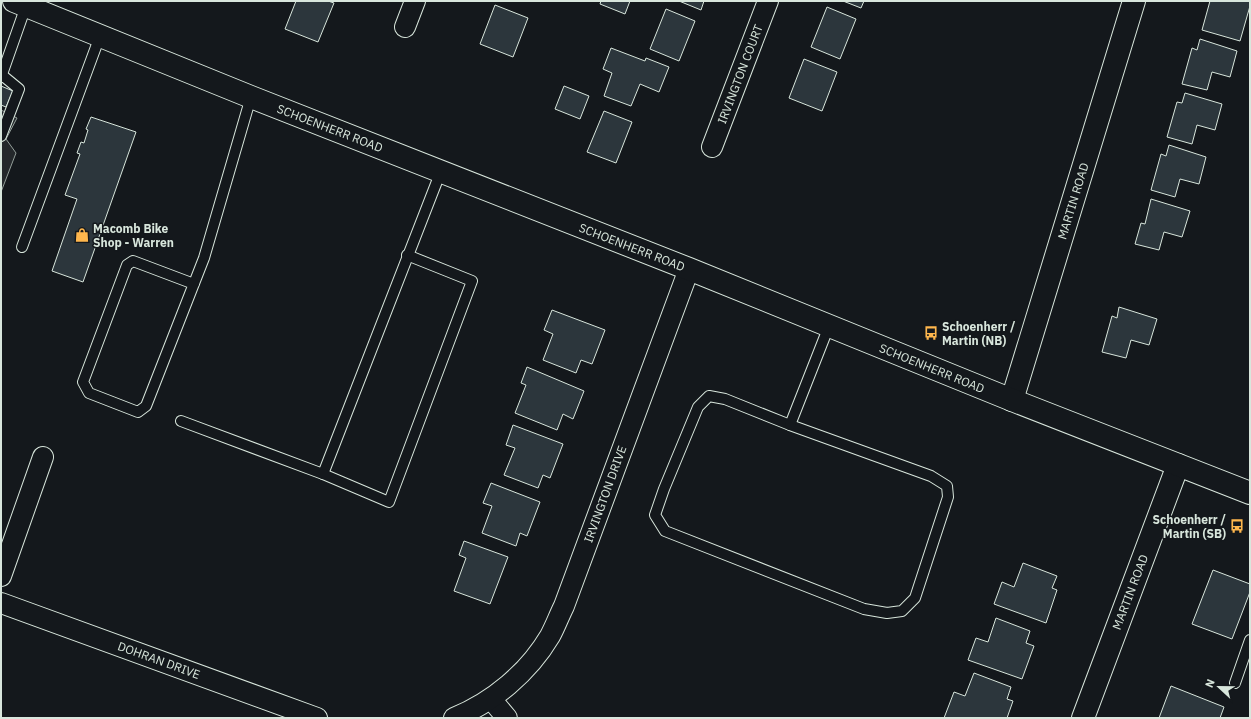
<svg xmlns="http://www.w3.org/2000/svg" width="1251" height="719" font-family="'IBM Plex Sans',sans-serif">
<style>
.parking{fill:#24282b;stroke:#939e99}
.building{fill:#2c363c;stroke:#d8e6dc}
.lines{fill:none;stroke-linecap:round;stroke-linejoin:round}
.service-casing{stroke:#d8e6dc;stroke-width:12}
.minor-casing{stroke:#d8e6dc;stroke-width:22}
.tertiary-casing{stroke:#d8e6dc;stroke-width:24}
.secondary-casing{stroke:#d8e6dc;stroke-width:24}
.service{stroke:#14181c;stroke-width:10}
.minor{stroke:#14181c;stroke-width:20}
.tertiary{stroke:#14181c;stroke-width:22}
.secondary{stroke:#14181c;stroke-width:22}
.labels{text-anchor:middle;dominant-baseline:central;stroke-width:3;stroke-linejoin:round;paint-order:stroke}
.street-label{font-size:12px;fill:#d8e6dc;stroke:#14181c}
.poi-label{font-size:12px;font-weight:bold;fill:#d8e6dc;stroke:#14181c;text-anchor:start}
</style>
<rect width="100%" height="100%" fill="#14181c"/>
<polygon class="parking" points="1,110 17,118 6,139 16,153 1,192"/>
<g class="building">
<polygon points="296,1 328,1 334,3 318,42 285,29"/>
<polygon points="601,1 630,1 625,14 600,4"/>
<polygon points="679,1 704,1 701,10"/>
<polygon points="843,1 864,1 861,8"/>
<polygon points="1210,1 1250,1 1250,6 1240,41 1202,30"/>
<polygon points="495,5 528,18 513,57 480,44"/>
<polygon points="827,7 856,19 840,59 811,47"/>
<polygon points="666,9 695,21 679,61 650,49"/>
<polygon points="1200,39 1237,51 1230,77 1212,72 1207,90 1182,84 1192,48 1197,50"/>
<polygon points="611,48 645,61 646,58 669,67 659,92 640,84 631,106 604,96 612,73 603,69"/>
<polygon points="804,59 837,72 822,111 789,98"/>
<polygon points="1,86 13,91 6,107 1,105"/>
<polygon points="564,86 589,96 580,119 555,109"/>
<polygon points="1185,93 1222,104 1215,130 1197,125 1192,144 1167,137 1177,102 1182,103"/>
<polygon points="604,111 632,122 616,163 587,152"/>
<polygon points="91,117 136,132 83,282 52,271 77,199 65,195 80,154 77,153 81,142 84,143 88,130 86,129"/>
<polygon points="1169,145 1206,157 1199,184 1180,179 1175,197 1151,190 1161,154 1166,156"/>
<polygon points="1151,199 1190,211 1182,237 1164,232 1159,250 1135,244 1141,223 1145,224"/>
<polygon points="1119,307 1157,319 1149,345 1131,340 1126,358 1102,352 1112,316 1117,318"/>
<polygon points="552,310 605,330 592,364 581,360 576,373 543,360 553,334 544,330"/>
<polygon points="527,367 584,391 573,419 563,414 557,430 515,413 526,385 521,383"/>
<polygon points="513,425 563,444 550,478 543,475 538,488 504,475 515,448 506,445"/>
<polygon points="491,483 540,502 527,536 520,533 516,546 482,533 492,506 483,503"/>
<polygon points="464,541 508,557 490,604 454,591 466,558 459,555"/>
<polygon points="1023,563 1057,576 1052,588 1057,590 1046,623 994,604 1002,582 1014,587"/>
<polygon points="1213,570 1250,584 1250,592 1232,639 1192,624"/>
<polygon points="996,618 1030,631 1026,643 1034,646 1022,679 968,660 976,638 988,642"/>
<polygon points="974,673 1011,687 1007,699 1013,701 1007,718 944,718 954,692 965,696"/>
<polygon points="1171,686 1224,707 1220,718 1159,718"/>
</g>
<g class="lines">
<defs>
<g id="service">
<polyline points="1,77 26,6"/>
<polyline points="1,136 19,89 2,75"/>
<polyline points="22,247 100,36"/>
<polyline points="194,284 133,261 127,265 83,382 89,393 138,412 146,406 204,258 251,97"/>
<polygon points="709,396 725,399 790,425 931,476 947,486 948,497 915,598 902,611 887,613 864,609 665,531 655,515 664,489 698,407"/>
<polyline points="181,421 323,474 441,171"/>
<polyline points="790,425 829,326"/>
<polyline points="323,474 389,502 472,281 407,255"/>
<polyline points="1235,683 1250,640"/>
</g>
<g id="minor">
<polyline points="405,27 415,1"/>
<polyline points="712,147 768,1"/>
<polyline points="1,576 43,457"/>
<polyline points="1,603 317,718"/>
<polyline points="491,699 507,718"/>
<path d="M454,718C493,702 528,673 550,636C555,627 559,616 564,606L689,269"/>
</g>
<g id="tertiary">
<polyline points="1012,400 1134,1"/>
<polyline points="1083,718 1178,465"/>
</g>
<polyline id="secondary" points="14,1 251,97 689,269 1012,400 1250,493"/>
</defs>
<use href="#service" class="service-casing"/>
<use href="#minor" class="minor-casing"/>
<use href="#tertiary" class="tertiary-casing"/>
<use href="#secondary" class="secondary-casing"/>
<use href="#service" class="service"/>
<use href="#minor" class="minor"/>
<use href="#tertiary" class="tertiary"/>
<use href="#secondary" class="secondary"/>
</g>
<defs>
<symbol id="shop-bare" viewBox="-9 -9 18 18"><path d="M-5-2.5h2.3a2.7 3.5 0 0 1 5.4 0H5L5.5 6h-11ZM-1.5-2.5h3a1.5 2.3 0 0 0-3 0Z" fill="#ffb74d" stroke="#14181c" stroke-width="2.5" paint-order="stroke"/></symbol>
<symbol id="bus-bare" viewBox="-9 -9 18 18"><path d="M-5-6H5V4H4V6H2V4H-2V6H-4V4H-5ZM-3.5-4V0h7V-4ZM-3.5 1.2v1.5H-2V1.2ZM2 1.2v1.5H3.5V1.2Z" fill="#ffb74d" stroke="#14181c" stroke-width="2.5" paint-order="stroke"/></symbol>
</defs>
<g fill-rule="evenodd">
<use href="#shop-bare" x="72" y="225" width="20" height="20"/>
<use href="#bus-bare" x="921" y="323" width="20" height="20"/>
<use href="#bus-bare" x="1227" y="516" width="20" height="20"/>
</g>
<g class="labels">
<g class="street-label">
<text transform="translate(740 74) rotate(-69)">IRVINGTON COURT</text>
<text transform="translate(330 128) rotate(21)">SCHOENHERR ROAD</text>
<text transform="translate(1073 201) rotate(-73)">MARTIN ROAD</text>
<text transform="translate(632 247) rotate(21)">SCHOENHERR ROAD</text>
<text transform="translate(932 368) rotate(22)">SCHOENHERR ROAD</text>
<text transform="translate(605 494) rotate(-70)">IRVINGTON DRIVE</text>
<text transform="translate(1130 592) rotate(-69)">MARTIN ROAD</text>
<text transform="translate(159 660) rotate(20)">DOHRAN DRIVE</text>
</g>
<g class="poi-label">
<text x="93" y="228">Macomb Bike<tspan x="93" dy="14">Shop - Warren</tspan></text>
<text x="942" y="326">Schoenherr /<tspan x="942" dy="14">Martin (NB)</tspan></text>
<text x="1226" y="519" text-anchor="end">Schoenherr /<tspan x="1226" dy="14">Martin (SB)</tspan></text>
</g>
</g>
<rect width="1251" height="719" fill="none" stroke="#d8e6dc" stroke-width="4"/>
<g transform="translate(1219 687) rotate(292)" stroke="#14181c" stroke-width="3" paint-order="stroke">
<path d="M0-3L7 15L0 10L-7 15Z" fill="#d8e6dc"/>
<text y="-6" font-size="11" font-weight="bold" text-anchor="middle" fill="#d8e6dc">N</text>
</g>
</svg>
